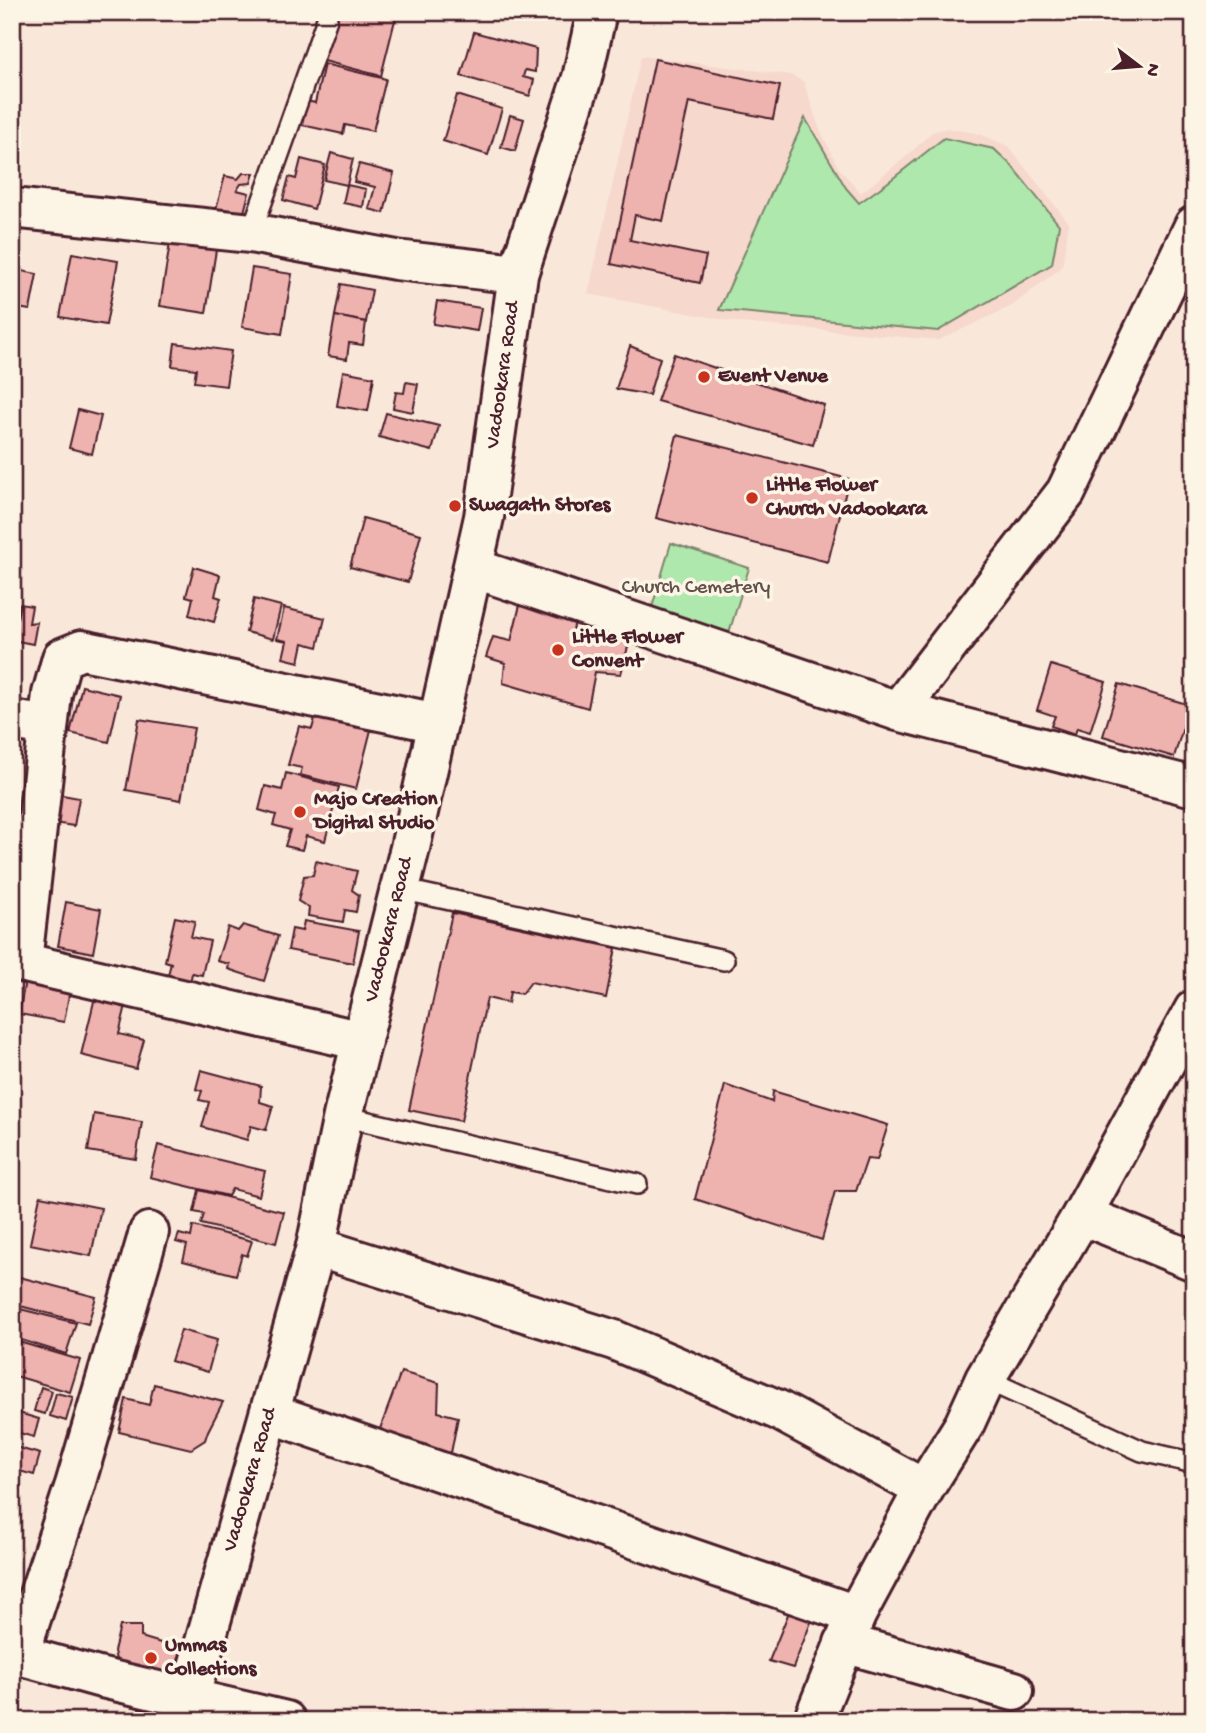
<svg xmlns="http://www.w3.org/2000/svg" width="1206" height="1733" font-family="'Gochi Hand',sans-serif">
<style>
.built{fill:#f6d8cd}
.green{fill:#afe8ac;stroke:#7c846c;stroke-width:2}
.building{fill:#eeb2af;stroke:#4a1f2b;stroke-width:2}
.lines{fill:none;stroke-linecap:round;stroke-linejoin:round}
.lane-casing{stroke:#4a1f2b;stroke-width:24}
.street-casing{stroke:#4a1f2b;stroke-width:44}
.secondary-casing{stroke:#4a1f2b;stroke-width:44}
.lane{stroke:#fcf5e5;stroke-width:19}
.street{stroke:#fcf5e5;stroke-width:38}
.secondary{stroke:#fcf5e5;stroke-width:38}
.poi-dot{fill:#c8321e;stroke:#fcf5e5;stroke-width:2.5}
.labels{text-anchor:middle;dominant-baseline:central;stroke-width:7;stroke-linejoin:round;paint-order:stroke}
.street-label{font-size:21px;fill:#4a1f2b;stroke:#fcf5e5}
.poi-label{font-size:21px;font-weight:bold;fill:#4a1f2b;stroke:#fcf5e5;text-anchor:start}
.park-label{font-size:21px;fill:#63514b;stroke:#fcf5e5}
</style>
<rect width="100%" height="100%" fill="#f9e8da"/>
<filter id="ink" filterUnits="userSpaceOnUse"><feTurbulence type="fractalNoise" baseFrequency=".0143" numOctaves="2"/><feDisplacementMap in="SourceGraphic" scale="14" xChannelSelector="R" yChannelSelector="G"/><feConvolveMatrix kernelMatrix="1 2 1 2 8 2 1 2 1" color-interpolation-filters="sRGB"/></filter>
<g filter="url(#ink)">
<polygon class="built" points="641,56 791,75 804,82 819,127 838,167 861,193 908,155 932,132 947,128 980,134 1008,146 1069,223 1062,267 1012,306 939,340 740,323 588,294"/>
<g class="green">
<polygon points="805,118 846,188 859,203 887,183 944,138 994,149 1011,165 1059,225 1052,264 938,331 719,310"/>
<polygon points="671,543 749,568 729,633 651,611"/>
</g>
<g class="building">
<polygon points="336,12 397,12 381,76 324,61"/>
<polygon points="474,32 536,49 535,72 525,70 523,77 534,80 530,96 461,76"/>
<polygon points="655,59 780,86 773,119 689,102 663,221 635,215 630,240 706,256 700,283 611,264"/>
<polygon points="324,64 386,79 373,131 345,125 343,134 302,125 307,101 315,103"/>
<polygon points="457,95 502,109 488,155 443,141"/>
<polygon points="510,115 524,119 515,151 501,147"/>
<polygon points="331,153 353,159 347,185 324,180"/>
<polygon points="301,159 325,165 314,209 283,200 289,177 296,179"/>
<polygon points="359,164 394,173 384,213 369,209 375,187 354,182"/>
<polygon points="243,173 254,173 251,183 241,184 237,190 249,193 243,216 216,209 225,176 238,179"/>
<polygon points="347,185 366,189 363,207 343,203"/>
<polygon points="170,243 216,250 206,313 160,306"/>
<polygon points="72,253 118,261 106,325 60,317"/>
<polygon points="252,268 292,274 282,334 242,327"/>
<polygon points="12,269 37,274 30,310 12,307"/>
<polygon points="341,284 372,290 366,322 335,316"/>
<polygon points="437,301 481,308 477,331 433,324"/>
<polygon points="335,316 366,322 363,345 349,343 347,359 328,356"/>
<polygon points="175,343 231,351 226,386 194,382 196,369 172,366"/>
<polygon points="630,346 660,358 649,395 616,389"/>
<polygon points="674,354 824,405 813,445 657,401"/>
<polygon points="343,371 374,377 368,411 337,406"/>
<polygon points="406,382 418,384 413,412 393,408 396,392 404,393"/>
<polygon points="78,410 101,416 92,454 69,448"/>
<polygon points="386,413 439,426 432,451 379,437"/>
<polygon points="677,435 849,479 828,562 656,518"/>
<polygon points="363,518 421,534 408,582 350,567"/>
<polygon points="194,567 220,575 215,596 221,598 214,622 189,615 193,598 186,596"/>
<polygon points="254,599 281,606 273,639 246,632"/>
<polygon points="20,604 32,606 29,623 37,622 33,644 12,640 12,624 16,625"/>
<polygon points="520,605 576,616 572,636 593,642 597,627 630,639 621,674 595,672 588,708 503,683 505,663 486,657 493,637 511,641"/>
<polygon points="284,608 325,618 318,647 303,643 299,662 283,658 287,641 277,639"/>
<polygon points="1051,665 1106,682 1090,732 1077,728 1075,734 1051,726 1055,716 1037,710"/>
<polygon points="1119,684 1190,705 1174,757 1103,736"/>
<polygon points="82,686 120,695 109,742 70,733"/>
<polygon points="319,704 374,718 356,789 300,775 302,768 288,765 299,726 312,729"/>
<polygon points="139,719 194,728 181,800 126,790"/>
<polygon points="286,773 339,787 325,841 306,836 302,850 285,846 290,830 273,825 276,815 259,810 265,786 282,790"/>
<polygon points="57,794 79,798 74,826 53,823"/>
<polygon points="316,861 357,871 352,890 359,895 356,912 345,910 343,922 308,916 309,908 298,901 304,876 313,875"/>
<polygon points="66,902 101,909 93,953 58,946"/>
<polygon points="452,913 616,948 606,998 531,982 522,994 510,992 508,1003 487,998 461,1121 409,1110"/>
<polygon points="175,917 195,921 191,937 210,941 202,975 192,973 190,984 167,979 171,963 165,961"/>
<polygon points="304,921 359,931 353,963 288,950 292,929 302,931"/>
<polygon points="243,925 278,936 264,981 228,969 229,964 217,961 228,927 238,931"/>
<polygon points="26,975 71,984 64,1022 19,1014"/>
<polygon points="97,989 128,997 119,1034 144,1040 136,1069 81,1055"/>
<polygon points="201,1070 261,1086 260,1102 273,1106 266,1130 251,1126 247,1140 202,1127 209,1102 199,1100 202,1091 196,1089"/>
<polygon points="725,1085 772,1102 773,1091 888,1125 877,1160 867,1159 856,1191 835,1191 822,1240 695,1199"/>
<polygon points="94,1114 142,1122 136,1159 88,1151"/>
<polygon points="158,1145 265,1171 259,1196 232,1189 228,1196 150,1177"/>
<polygon points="199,1190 284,1212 276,1243 201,1224 204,1214 194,1212"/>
<polygon points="40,1196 101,1208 91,1256 30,1244"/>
<polygon points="193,1226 252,1241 247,1256 242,1254 236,1275 183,1261 187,1245 176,1242 179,1234 191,1237"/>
<polygon points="12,1275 96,1297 88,1324 13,1304 16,1293 12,1292"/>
<polygon points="12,1307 76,1323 66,1354 12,1337"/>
<polygon points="181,1330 217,1340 208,1372 171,1361"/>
<polygon points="12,1340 80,1360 70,1392 12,1375"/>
<polygon points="401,1372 439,1383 438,1412 458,1417 451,1453 377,1437"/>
<polygon points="154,1384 223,1402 208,1431 205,1440 191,1449 119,1432 126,1399 149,1405"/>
<polygon points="41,1387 52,1391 45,1414 34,1411"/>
<polygon points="56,1393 73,1397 66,1421 50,1416"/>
<polygon points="12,1411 39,1419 34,1437 12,1431"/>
<polygon points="15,1447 40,1454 34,1475 12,1469 12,1456"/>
<polygon points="793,1602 815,1612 793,1668 769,1661"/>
<polygon points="120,1626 141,1626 141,1637 187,1651 182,1685 117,1665 114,1651"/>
</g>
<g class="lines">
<defs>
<g id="lane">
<polyline points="251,233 327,19"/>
<polyline points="400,889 724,960"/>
<polyline points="343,1116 637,1184"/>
<polyline points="985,1379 1142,1451 1194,1463"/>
</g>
<g id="street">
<polyline points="12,208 251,233 396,260 518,274"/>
<polyline points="1194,226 1066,492 898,711 1194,787"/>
<polyline points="473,568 898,711"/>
<polyline points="12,720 48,726"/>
<polyline points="12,960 362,1041"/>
<polyline points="22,962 52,694 62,658 82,650 438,723"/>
<polyline points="1082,1215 1194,1261"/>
<polyline points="316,1247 614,1340 778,1410 924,1489"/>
<polyline points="270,1413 856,1615"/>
<polyline points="844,1643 1014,1691"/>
<polyline points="12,1653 98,1677 286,1721"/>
<polyline points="19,1655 75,1485 149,1232"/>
<polyline points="813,1721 856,1615 924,1489 964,1425 985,1379 1082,1215 1194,1010"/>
</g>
<polyline id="secondary" points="184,1721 189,1699 316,1247 343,1116 410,848 484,517 518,274 582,78 597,12"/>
</defs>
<use href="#lane" class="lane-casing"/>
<use href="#street" class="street-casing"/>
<use href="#secondary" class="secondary-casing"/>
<use href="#lane" class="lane"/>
<use href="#street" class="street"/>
<use href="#secondary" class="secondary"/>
</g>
</g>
<g class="poi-dot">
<circle cx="704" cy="377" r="7"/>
<circle cx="752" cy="498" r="7"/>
<circle cx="455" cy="506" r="7"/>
<circle cx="558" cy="650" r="7"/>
<circle cx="300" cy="812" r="7"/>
<circle cx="151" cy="1658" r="7"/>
</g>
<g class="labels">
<g class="street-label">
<text transform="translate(504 375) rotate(-82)">Vadookara Road</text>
<text transform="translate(390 930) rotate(-76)">Vadookara Road</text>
<text transform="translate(251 1480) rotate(-74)">Vadookara Road</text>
</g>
<g class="poi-label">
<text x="718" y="377">Event Venue</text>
<text x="766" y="486">Little Flower<tspan x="766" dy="24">Church Vadookara</tspan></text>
<text x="469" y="506">Swagath Stores</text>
<text x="572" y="638">Little Flower<tspan x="572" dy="24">Convent</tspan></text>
<text x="314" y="800">Majo Creation<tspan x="314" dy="24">Digital Studio</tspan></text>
<text x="165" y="1646">Ummas<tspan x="165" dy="24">Collections</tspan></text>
</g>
<g class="park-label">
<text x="696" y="588">Church Cemetery</text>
</g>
</g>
<rect width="1206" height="1733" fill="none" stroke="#fcf5e5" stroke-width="42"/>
<rect x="21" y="21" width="1164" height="1691" fill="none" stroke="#4a1f2b" stroke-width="2.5" filter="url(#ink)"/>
<g transform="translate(1139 66) rotate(106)" stroke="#fcf5e5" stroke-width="5" paint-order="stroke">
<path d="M0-5L12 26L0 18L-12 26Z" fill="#4a1f2b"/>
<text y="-10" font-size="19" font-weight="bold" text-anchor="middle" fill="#4a1f2b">N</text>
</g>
</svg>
